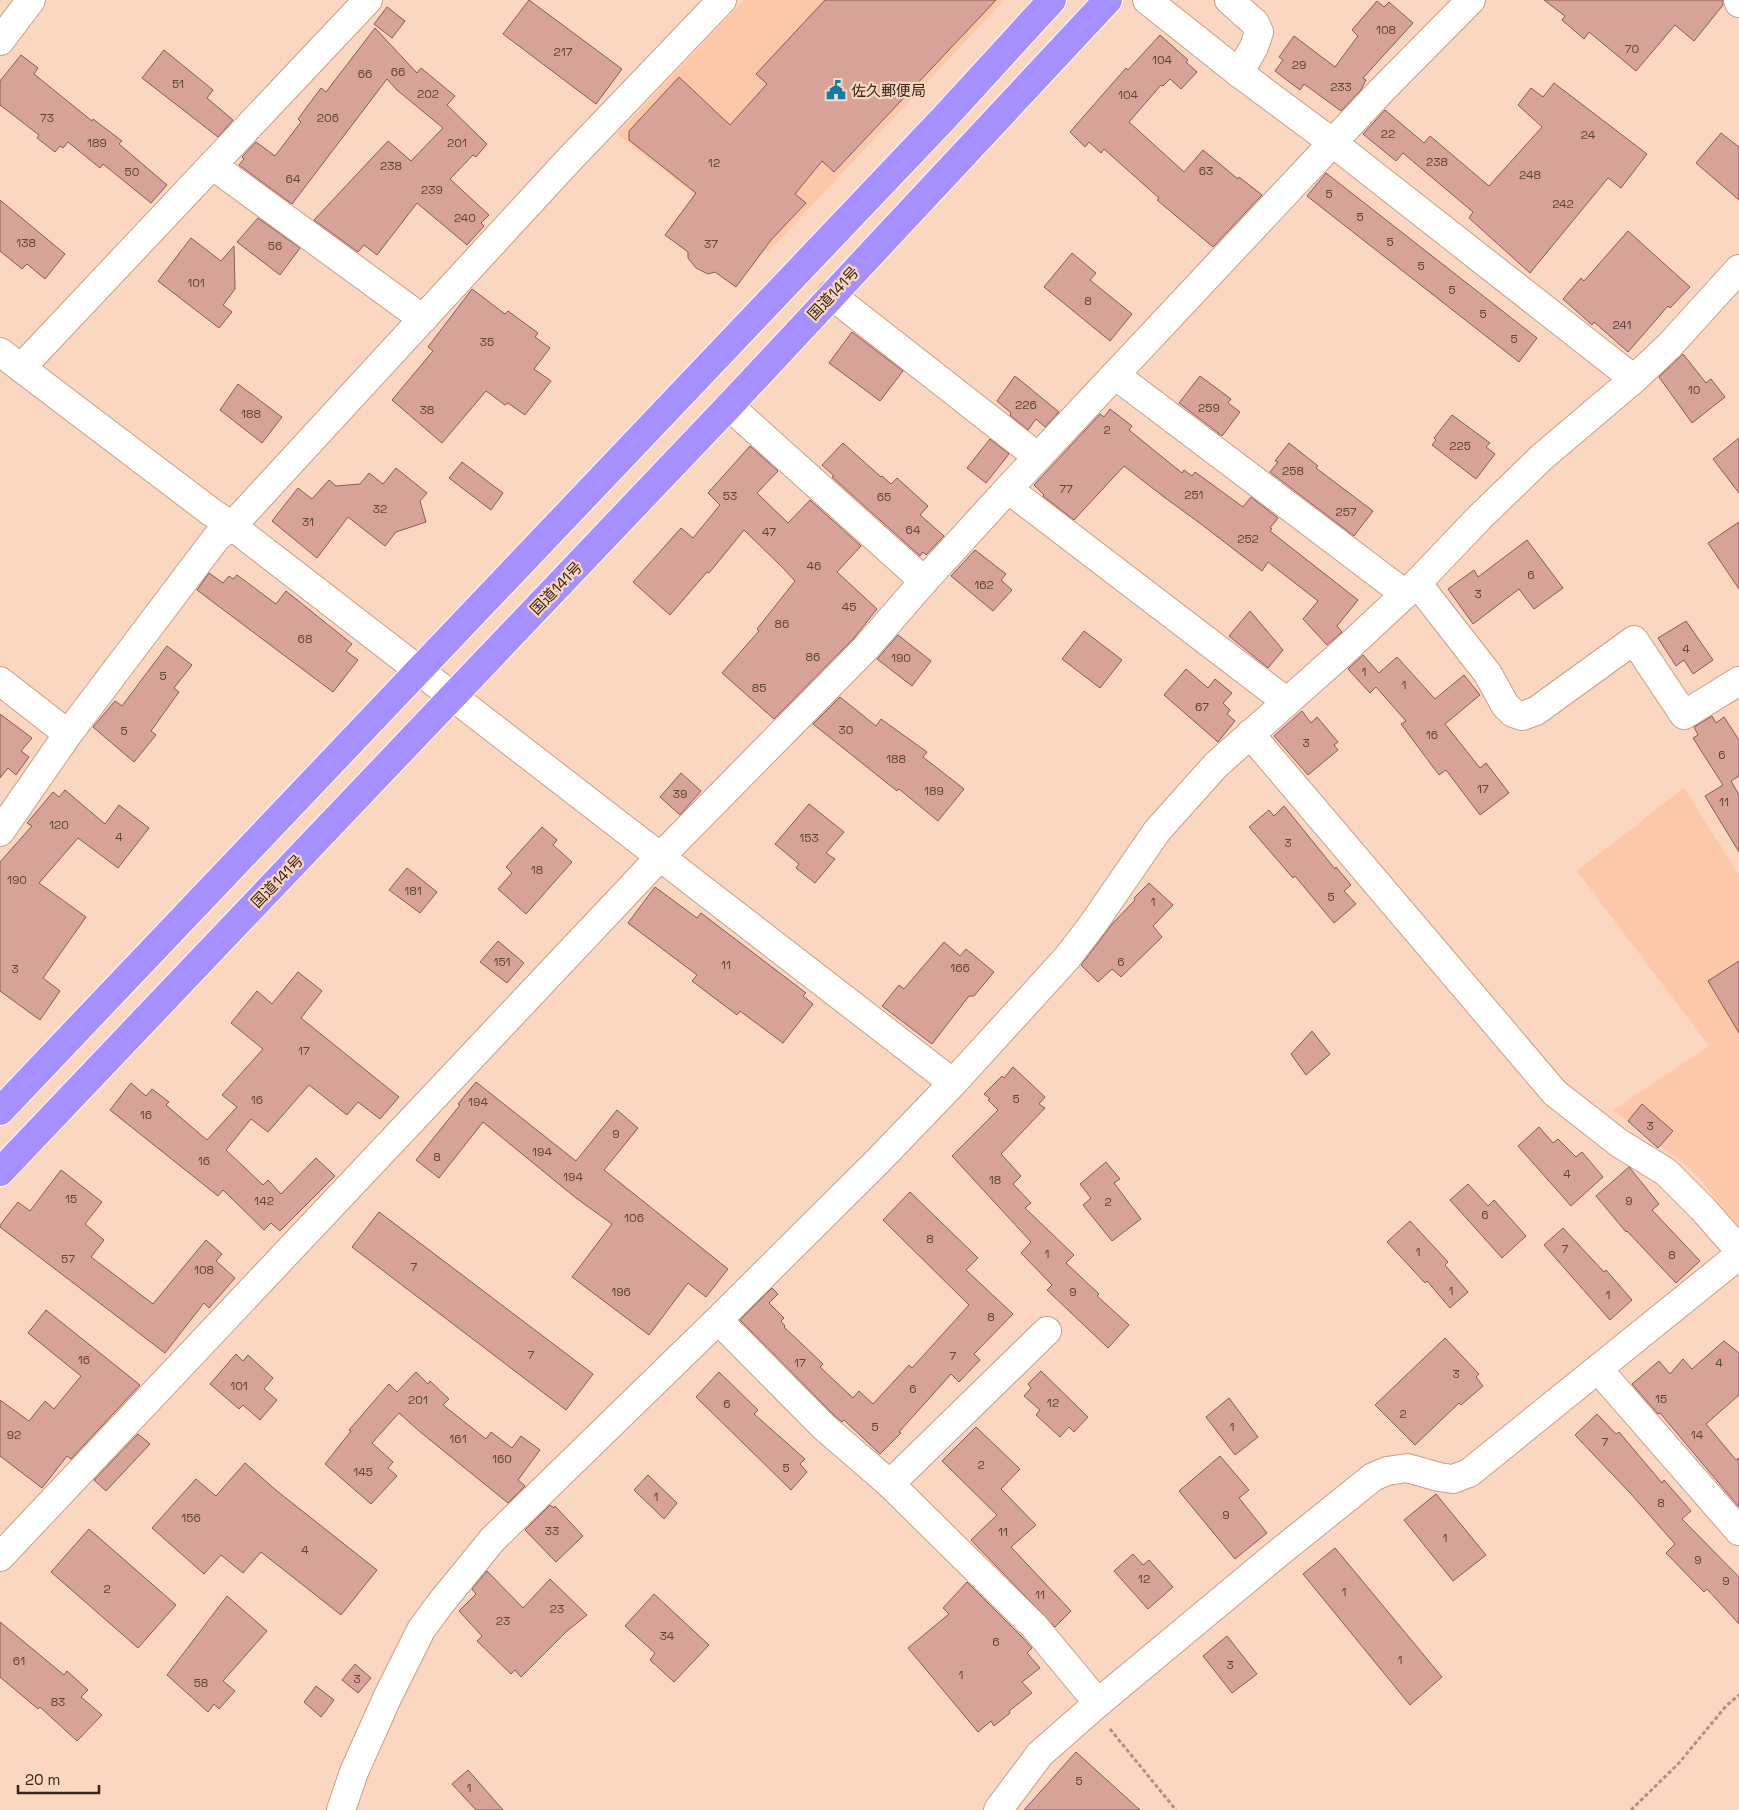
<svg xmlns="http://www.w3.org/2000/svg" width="1739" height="1810" font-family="'Space Grotesk','Noto Sans JP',sans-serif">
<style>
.built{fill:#fdc7a9}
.building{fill:#d7a399;stroke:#8a5b52}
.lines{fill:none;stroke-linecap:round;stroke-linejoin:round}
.minor-casing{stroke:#cb9f85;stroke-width:30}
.highway-casing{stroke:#fff;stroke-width:30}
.path{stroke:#af9280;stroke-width:3;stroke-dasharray:4 2.5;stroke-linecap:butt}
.minor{stroke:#fff;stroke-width:28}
.highway{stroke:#a690ff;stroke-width:28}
.labels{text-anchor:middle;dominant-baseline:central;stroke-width:4.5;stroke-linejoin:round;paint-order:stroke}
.number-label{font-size:12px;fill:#5e443a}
.poi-label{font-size:15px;fill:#35241a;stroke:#fbd6c0;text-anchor:start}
.street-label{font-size:15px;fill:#35241a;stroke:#fbd6c0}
</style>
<rect width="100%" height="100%" fill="#fbd6c0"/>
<g class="built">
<polygon points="744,0 1004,0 768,252 617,134"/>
<polygon points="1684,788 1739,875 1739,1226 1691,1169 1613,1110 1709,1046 1577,871"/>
</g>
<g class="building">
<polygon points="529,0 622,69 596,104 503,34"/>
<polygon points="825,0 996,0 834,172 822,161 795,194 806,203 771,240 736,287 715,272 708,274 696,268 688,258 688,252 665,235 696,193 629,140 629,131 679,77 730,125 767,84 756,74"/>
<polygon points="1544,0 1723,0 1723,5 1694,41 1675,25 1636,71 1589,32 1584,39 1562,20 1565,16"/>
<polygon points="1377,1 1384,7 1389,2 1413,23 1363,78 1366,80 1361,90 1341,111 1304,84 1300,90 1275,71 1283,60 1279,57 1294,36 1335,67 1358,36 1352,30"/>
<polygon points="387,7 405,21 392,38 374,24"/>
<polygon points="375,28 417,73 421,68 455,96 447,105 487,144 476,157 473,155 450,179 489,215 481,223 484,226 467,245 417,203 377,255 364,245 358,252 314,220 388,141 411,161 443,128 397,90 387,79 292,204 239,165 244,159 242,157 256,142 275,156 301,122 298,119 321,88 326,92"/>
<polygon points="1160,35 1188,60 1186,62 1197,72 1181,89 1170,79 1163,86 1161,85 1129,122 1184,172 1203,150 1238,179 1239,177 1262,195 1213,247 1157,200 1159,198 1104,149 1101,153 1089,142 1085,147 1070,132 1126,68 1128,70"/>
<polygon points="164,50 213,90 207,98 233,120 218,137 142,78"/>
<polygon points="21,55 38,68 34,74 92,121 93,119 122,141 119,144 167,185 151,203 103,164 100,168 68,142 63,148 60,146 55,152 37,138 39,135 0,105 0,81"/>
<polygon points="1554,83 1647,154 1621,188 1608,178 1530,273 1469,218 1473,212 1403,153 1396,161 1363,134 1385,110 1424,143 1430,136 1489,186 1542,127 1518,105 1531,88 1543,97"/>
<polygon points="1721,133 1739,147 1739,200 1696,163"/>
<polygon points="1326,173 1537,338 1519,362 1307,196"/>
<polygon points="0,200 65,254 45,279 27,264 22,269 0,251"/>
<polygon points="258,218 300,248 280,275 237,242"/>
<polygon points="1628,231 1690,287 1670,308 1668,306 1628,352 1594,322 1592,325 1563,299 1581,278 1584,281"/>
<polygon points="191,238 221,261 234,246 235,289 223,305 232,312 219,328 158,281"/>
<polygon points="1072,253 1096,273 1090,280 1132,314 1110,341 1044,287"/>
<polygon points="472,289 505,314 508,311 538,333 535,337 550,348 534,369 551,381 525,415 508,403 505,405 486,391 442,443 392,400 433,351 428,347"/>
<polygon points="852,332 903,371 880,401 829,363"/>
<polygon points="1683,354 1706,383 1711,379 1725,397 1692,423 1659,377"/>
<polygon points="1015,376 1059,412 1045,427 1036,419 1028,430 1010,415 1011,413 997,401"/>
<polygon points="1200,376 1231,399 1228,403 1240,412 1222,436 1179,403"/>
<polygon points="238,384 282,417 262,443 220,410"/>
<polygon points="1110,409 1132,426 1129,430 1182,473 1184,470 1192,476 1195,472 1243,507 1251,497 1278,518 1270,528 1272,529 1270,531 1358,600 1337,626 1342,632 1327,645 1303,619 1318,601 1268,562 1262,571 1201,524 1164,497 1124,466 1074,520 1043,496 1044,495 1034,485 1100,414 1104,417"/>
<polygon points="1452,415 1490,443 1486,447 1495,454 1476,479 1432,445 1436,440 1434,438"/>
<polygon points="1739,438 1739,493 1713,459"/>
<polygon points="990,439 1009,454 986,483 967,468"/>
<polygon points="843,443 881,477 882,476 891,484 897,478 928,506 920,515 944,536 926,555 923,552 920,556 832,477 834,476 822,465"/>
<polygon points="1289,443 1318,466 1316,468 1373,511 1354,536 1270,472 1278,462 1275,461"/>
<polygon points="750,446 778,471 757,493 788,523 810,500 861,546 837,572 877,609 854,638 774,719 722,673 759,631 757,629 795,581 783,568 744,530 709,573 707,572 670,615 633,582 681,528 693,538 720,505 708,493"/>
<polygon points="462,462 503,493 491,510 449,478"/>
<polygon points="396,468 427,493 420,501 426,522 396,532 385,546 348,517 317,558 272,521 298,488 312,499 329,480 336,486 360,484 369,473 383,484"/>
<polygon points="1739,522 1739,589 1708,543"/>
<polygon points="1527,540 1563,588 1534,609 1519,589 1473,624 1448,589 1474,570 1478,577"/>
<polygon points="975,550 1006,574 1001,580 1012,590 993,611 951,576"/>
<polygon points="209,573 223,583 229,576 233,579 237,575 276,604 286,591 352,644 346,651 358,660 333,692 197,590"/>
<polygon points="1250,611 1283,650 1268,668 1229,636"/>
<polygon points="1686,621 1713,660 1693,674 1684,660 1676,666 1658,638"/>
<polygon points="1084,631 1122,660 1100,688 1062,659"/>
<polygon points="898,635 931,661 912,686 877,659"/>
<polygon points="167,646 192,665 174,688 179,692 151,731 156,735 134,762 93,727 115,701 122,706"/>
<polygon points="1363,655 1379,673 1397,657 1435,699 1464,675 1480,695 1445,724 1480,768 1486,763 1509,793 1480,815 1446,770 1439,775 1401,724 1406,721 1376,687 1370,693 1348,669"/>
<polygon points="1186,669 1208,688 1215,679 1232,693 1223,703 1230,710 1227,714 1235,721 1218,742 1164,695"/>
<polygon points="840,697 876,726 881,719 927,752 923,757 964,789 938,821 899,789 897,791 813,724"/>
<polygon points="1302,711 1311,723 1317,717 1338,742 1334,745 1338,750 1308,775 1274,736"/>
<polygon points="0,714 32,738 21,751 29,757 16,775 8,768 0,778"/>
<polygon points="1712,716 1716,723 1724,717 1739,740 1739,776 1731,781 1739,795 1739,852 1705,796 1723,785 1693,738 1698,735 1694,727"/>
<polygon points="681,773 701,791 680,815 660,797"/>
<polygon points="65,790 105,824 119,805 149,828 118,868 78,838 39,883 86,917 43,978 60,991 40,1020 0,991 0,862 32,826 27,823 53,792 59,797"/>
<polygon points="809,804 844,832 826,853 835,859 815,883 796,868 799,864 775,844"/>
<polygon points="1284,806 1335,869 1336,867 1351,885 1344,891 1356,904 1334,923 1295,876 1293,878 1249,827 1269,810 1274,816"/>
<polygon points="542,827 557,840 553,845 572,862 526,914 498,889 512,873 506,867"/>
<polygon points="407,868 437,892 420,913 389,890"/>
<polygon points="1149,883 1173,905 1153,926 1162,937 1121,977 1112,969 1098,982 1081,965 1113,923 1135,900 1134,898"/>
<polygon points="655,887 697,918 701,913 806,993 803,996 813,1004 783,1043 740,1011 737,1015 692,981 697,975 628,923"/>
<polygon points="498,941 524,963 507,983 480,962"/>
<polygon points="944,942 960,956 966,949 994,972 974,996 969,996 932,1044 882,1006 899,985 904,989"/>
<polygon points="1739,961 1739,1033 1708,981"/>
<polygon points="298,972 322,991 301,1018 399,1097 380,1119 358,1102 347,1115 309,1085 268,1132 251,1119 226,1150 263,1185 268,1180 281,1194 316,1158 335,1176 280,1231 271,1223 264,1230 223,1190 218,1196 110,1110 131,1083 146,1096 152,1089 169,1102 166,1105 207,1140 237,1107 222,1095 263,1049 231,1023 257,991 272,1004"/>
<polygon points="1312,1031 1330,1054 1306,1075 1291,1054"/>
<polygon points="1013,1067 1045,1097 1039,1104 1045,1108 1001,1154 1021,1176 1013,1184 1031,1203 1025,1208 1074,1255 1066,1263 1099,1294 1097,1296 1129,1325 1108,1348 1047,1290 1052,1285 1021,1253 1031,1242 952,1156 998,1110 988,1100 990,1099 984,1094 1002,1076 1004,1078"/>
<polygon points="476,1082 576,1161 617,1110 638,1128 604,1170 728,1269 706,1297 688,1283 649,1335 572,1277 612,1224 576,1198 483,1122 439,1178 416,1160 460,1105 458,1104"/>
<polygon points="1642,1104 1673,1131 1658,1148 1628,1121"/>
<polygon points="1539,1127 1553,1143 1558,1139 1576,1157 1582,1152 1603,1177 1571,1206 1518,1146"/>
<polygon points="1106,1162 1120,1179 1114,1183 1141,1219 1112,1241 1083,1205 1091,1198 1080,1184"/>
<polygon points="1629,1167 1659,1204 1652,1210 1700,1261 1676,1283 1627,1231 1626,1232 1596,1196"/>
<polygon points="61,1170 102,1202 85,1224 104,1240 91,1257 153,1304 206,1240 222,1254 216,1261 235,1278 209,1308 204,1303 165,1353 0,1227 0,1225 18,1202 30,1211"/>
<polygon points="1468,1184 1488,1206 1494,1200 1526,1236 1502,1258 1450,1200"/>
<polygon points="910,1192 978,1258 966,1270 1013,1314 974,1354 980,1360 959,1382 951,1374 899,1432 901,1433 880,1454 844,1420 842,1422 835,1416 740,1320 772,1288 778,1294 769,1303 784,1318 781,1321 785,1326 784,1327 823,1364 820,1367 853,1398 859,1391 873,1404 909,1365 912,1368 969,1305 883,1220"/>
<polygon points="379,1212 593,1374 566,1410 352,1247"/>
<polygon points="1410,1221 1448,1262 1445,1265 1468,1292 1450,1308 1427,1281 1425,1283 1387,1242"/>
<polygon points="1563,1228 1604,1272 1606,1270 1632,1300 1610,1320 1544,1245"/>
<polygon points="46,1310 140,1385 71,1459 67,1456 42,1488 0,1456 0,1400 29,1421 45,1401 54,1409 81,1376 28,1333"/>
<polygon points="1445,1338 1479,1374 1476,1377 1483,1386 1461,1405 1459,1403 1415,1445 1375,1405"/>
<polygon points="1724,1341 1739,1353 1739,1395 1706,1424 1736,1460 1739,1458 1739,1507 1660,1413 1658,1414 1632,1384 1659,1361 1670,1374 1683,1359 1692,1369"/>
<polygon points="236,1354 243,1361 248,1355 273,1378 264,1389 277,1400 260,1420 243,1405 239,1409 210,1384"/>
<polygon points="1041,1371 1088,1417 1074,1432 1069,1427 1060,1437 1036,1415 1040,1410 1024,1396 1031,1388 1028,1384"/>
<polygon points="416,1372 428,1384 430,1381 449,1399 443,1405 486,1439 491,1432 512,1448 521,1436 540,1450 518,1480 525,1486 508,1503 419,1431 399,1413 372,1443 393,1462 388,1468 397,1476 371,1504 325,1464 351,1431 349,1430 389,1384 397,1392"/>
<polygon points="719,1372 758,1410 754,1414 805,1459 800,1464 807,1472 791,1490 696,1397"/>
<polygon points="1229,1398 1258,1437 1235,1455 1206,1417"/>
<polygon points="1597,1414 1616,1434 1619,1432 1662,1483 1664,1480 1691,1511 1682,1519 1739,1577 1739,1624 1707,1589 1704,1592 1666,1553 1675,1544 1631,1494 1575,1435"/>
<polygon points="976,1427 1020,1469 1001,1489 1036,1525 1011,1547 1071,1611 1055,1627 971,1540 997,1515 942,1461"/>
<polygon points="138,1434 150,1444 106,1491 94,1480"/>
<polygon points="1220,1456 1249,1490 1239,1498 1267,1533 1235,1559 1179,1491"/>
<polygon points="245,1463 277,1491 377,1570 341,1615 261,1552 243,1573 221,1555 204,1574 152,1528 196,1479 216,1496"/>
<polygon points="648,1475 677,1503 664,1519 634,1490"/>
<polygon points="1436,1494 1486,1555 1453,1581 1404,1520"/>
<polygon points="550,1505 554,1508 555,1506 583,1536 556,1562 525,1530"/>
<polygon points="89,1529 176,1605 138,1648 51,1572"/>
<polygon points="1335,1548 1442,1677 1410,1705 1303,1574"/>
<polygon points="1133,1554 1143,1565 1149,1560 1173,1587 1148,1609 1114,1571"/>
<polygon points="487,1571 523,1608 550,1579 587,1615 567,1631 521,1677 515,1670 511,1674 477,1641 482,1636 459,1611 476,1594 472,1589"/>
<polygon points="967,1582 1023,1638 1032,1648 1027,1653 1040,1668 1022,1682 1032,1693 1009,1711 1010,1713 994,1726 991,1721 978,1732 908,1648 949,1614 943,1608"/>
<polygon points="654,1594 709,1645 674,1682 650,1660 655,1653 625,1626"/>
<polygon points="227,1596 267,1631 223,1681 235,1691 219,1709 214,1704 208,1712 167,1675"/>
<polygon points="0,1622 64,1675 67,1671 88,1690 81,1697 102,1715 77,1741 40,1707 38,1709 0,1677"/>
<polygon points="1227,1636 1257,1674 1232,1693 1203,1656"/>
<polygon points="355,1664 371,1678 358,1693 342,1680"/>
<polygon points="316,1686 334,1700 321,1717 304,1702"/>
<polygon points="1076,1752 1140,1810 1024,1810"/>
<polygon points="468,1770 503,1810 476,1810 452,1784"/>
</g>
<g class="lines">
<defs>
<g id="minor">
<polyline points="1147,0 1239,73 1333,143 1634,379"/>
<polyline points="1229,0 1255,23 1259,32 1254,47 1239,73"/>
<polyline points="1738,0 1739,3"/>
<polyline points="0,41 31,0"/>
<polyline points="212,165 423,319"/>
<polyline points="831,295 1038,457"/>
<polyline points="0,352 211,512 232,526 953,1083"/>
<polyline points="21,368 368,0"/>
<polyline points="1115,375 1405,594"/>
<polyline points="729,406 924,581"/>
<polyline points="1008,489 1287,702"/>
<polyline points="1417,583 1488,674 1505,705 1513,713 1522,716 1536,711 1634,640 1684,715 1739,681"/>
<polyline points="0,681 68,734"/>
<polyline points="1250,734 1555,1093 1619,1143 1666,1172 1703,1209 1739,1250"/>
<polyline points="0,832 68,734 217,537 232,526 567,162 722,0"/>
<polyline points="718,1320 824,1427 890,1484 1035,1627 1098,1703"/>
<polyline points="1598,1369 1739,1531"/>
<polyline points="890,1484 1047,1331"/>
<polyline points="0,1557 660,857 865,649 924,581 1008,489 1381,91 1471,0"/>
<polyline points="341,1810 354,1772 388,1696 421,1630 440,1604 492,1540 718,1320 878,1161 953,1083 1067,958 1093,924 1157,831 1216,765 1342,653 1417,583 1479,518 1542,457 1634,379 1669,346 1739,269"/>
<polyline points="998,1810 1040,1754 1098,1703 1271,1559 1373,1477 1387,1471 1407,1468 1439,1477 1453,1479 1469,1473 1739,1255"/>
</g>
<g id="highway">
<polyline points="0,1111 945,117 1052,0"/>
<polyline points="0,1172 729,406 1108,0"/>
</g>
</defs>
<use href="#minor" class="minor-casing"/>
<use href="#highway" class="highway-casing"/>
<g class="path">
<polyline points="1110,1729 1176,1810"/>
<polyline points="1631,1810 1679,1763 1726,1706 1739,1695"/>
</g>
<use href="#minor" class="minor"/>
<use href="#highway" class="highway"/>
</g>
<defs>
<symbol id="civic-bare" viewBox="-9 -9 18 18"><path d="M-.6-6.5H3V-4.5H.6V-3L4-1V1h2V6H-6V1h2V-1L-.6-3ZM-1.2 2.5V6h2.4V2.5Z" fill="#117da6" stroke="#fbd6c0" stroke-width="2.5" paint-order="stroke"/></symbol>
</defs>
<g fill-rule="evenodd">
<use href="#civic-bare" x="822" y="76" width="28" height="28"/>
</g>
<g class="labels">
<g class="number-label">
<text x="1386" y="30">108</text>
<text x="1632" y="49">70</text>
<text x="563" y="52">217</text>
<text x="1162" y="60">104</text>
<text x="1299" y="65">29</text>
<text x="398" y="72">66</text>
<text x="365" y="74">66</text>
<text x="178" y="84">51</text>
<text x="1341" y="87">233</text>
<text x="428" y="94">202</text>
<text x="1128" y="95">104</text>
<text x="47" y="118">73</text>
<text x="328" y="118">206</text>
<text x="1388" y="134">22</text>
<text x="1588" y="135">24</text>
<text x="97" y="143">189</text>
<text x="457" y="143">201</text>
<text x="1437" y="162">238</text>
<text x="714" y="163">12</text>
<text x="391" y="166">238</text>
<text x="1206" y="171">63</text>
<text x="132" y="172">50</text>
<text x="1530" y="175">248</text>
<text x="293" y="179">64</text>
<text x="432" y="190">239</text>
<text x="1329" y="194">5</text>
<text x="1563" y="204">242</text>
<text x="1360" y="217">5</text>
<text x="465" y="218">240</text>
<text x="1390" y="242">5</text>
<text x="26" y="243">138</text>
<text x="711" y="244">37</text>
<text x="275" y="246">56</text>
<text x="1421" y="266">5</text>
<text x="196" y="283">101</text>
<text x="1452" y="290">5</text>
<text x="1088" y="301">8</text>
<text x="1483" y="314">5</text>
<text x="1622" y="325">241</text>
<text x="1514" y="339">5</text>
<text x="487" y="342">35</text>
<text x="1694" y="390">10</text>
<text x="1026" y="405">226</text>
<text x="1209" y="408">259</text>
<text x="427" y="410">38</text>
<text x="251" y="414">188</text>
<text x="1107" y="430">2</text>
<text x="1460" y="446">225</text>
<text x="1293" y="471">258</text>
<text x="1066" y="489">77</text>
<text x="1194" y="495">251</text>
<text x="730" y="496">53</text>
<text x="884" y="497">65</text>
<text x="380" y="509">32</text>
<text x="1346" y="512">257</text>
<text x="308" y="522">31</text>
<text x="913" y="530">64</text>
<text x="769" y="532">47</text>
<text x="1248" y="539">252</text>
<text x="814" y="566">46</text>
<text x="1531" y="575">6</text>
<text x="984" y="585">162</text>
<text x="1478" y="594">3</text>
<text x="849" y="607">45</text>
<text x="782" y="624">86</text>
<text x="305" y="639">68</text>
<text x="1686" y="649">4</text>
<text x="813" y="657">86</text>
<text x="901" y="658">190</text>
<text x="1364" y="672">1</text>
<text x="163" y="676">5</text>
<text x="1404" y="685">1</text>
<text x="759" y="688">85</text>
<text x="1202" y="707">67</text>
<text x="846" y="730">30</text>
<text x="124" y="731">5</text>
<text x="1432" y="735">16</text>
<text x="1306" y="743">3</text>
<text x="1722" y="755">6</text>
<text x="896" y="759">188</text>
<text x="1483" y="789">17</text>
<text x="934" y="791">189</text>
<text x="680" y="794">39</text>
<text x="1724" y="802">11</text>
<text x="59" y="825">120</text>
<text x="119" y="837">4</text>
<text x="809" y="838">153</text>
<text x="1288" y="843">3</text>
<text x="537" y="870">18</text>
<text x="17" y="880">190</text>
<text x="413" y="891">181</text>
<text x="1331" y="897">5</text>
<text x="1153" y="902">1</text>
<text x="502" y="962">151</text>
<text x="1121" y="962">6</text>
<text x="726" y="965">11</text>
<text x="960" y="968">166</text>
<text x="15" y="969">3</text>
<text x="304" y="1051">17</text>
<text x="1016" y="1099">5</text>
<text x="257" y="1100">16</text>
<text x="478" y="1102">194</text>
<text x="146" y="1115">16</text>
<text x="1650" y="1126">3</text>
<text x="616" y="1134">9</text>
<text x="542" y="1152">194</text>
<text x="437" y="1157">8</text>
<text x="204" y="1161">16</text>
<text x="1567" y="1174">4</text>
<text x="573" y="1177">194</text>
<text x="995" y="1180">18</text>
<text x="71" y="1199">15</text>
<text x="264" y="1201">142</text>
<text x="1629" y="1201">9</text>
<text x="1108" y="1202">2</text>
<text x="1485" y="1215">6</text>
<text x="634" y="1218">106</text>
<text x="930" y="1239">8</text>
<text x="1565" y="1249">7</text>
<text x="1418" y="1252">1</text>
<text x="1047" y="1254">1</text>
<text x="1672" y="1255">8</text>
<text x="68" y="1259">57</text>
<text x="414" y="1267">7</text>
<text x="204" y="1270">108</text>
<text x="1451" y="1291">1</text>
<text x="621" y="1292">196</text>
<text x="1073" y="1292">9</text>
<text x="1608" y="1295">1</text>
<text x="991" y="1317">8</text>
<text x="531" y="1355">7</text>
<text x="953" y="1356">7</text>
<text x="84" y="1360">16</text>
<text x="800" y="1363">17</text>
<text x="1719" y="1363">4</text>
<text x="1456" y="1374">3</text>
<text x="239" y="1386">101</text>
<text x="913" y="1389">6</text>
<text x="1661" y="1399">15</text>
<text x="418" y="1400">201</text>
<text x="1053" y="1403">12</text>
<text x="727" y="1404">6</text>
<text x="1403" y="1414">2</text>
<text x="875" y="1427">5</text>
<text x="1232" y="1427">1</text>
<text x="14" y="1435">92</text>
<text x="1697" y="1435">14</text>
<text x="458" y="1439">161</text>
<text x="1605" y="1442">7</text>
<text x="502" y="1459">160</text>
<text x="981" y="1465">2</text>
<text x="786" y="1468">5</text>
<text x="363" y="1472">145</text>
<text x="656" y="1497">1</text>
<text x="1661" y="1503">8</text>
<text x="1226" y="1515">9</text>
<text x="191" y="1518">156</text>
<text x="552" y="1531">33</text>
<text x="1003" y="1532">11</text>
<text x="1445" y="1538">1</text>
<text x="305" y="1550">4</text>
<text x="1698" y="1560">9</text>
<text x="1144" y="1579">12</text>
<text x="1726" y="1581">9</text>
<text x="107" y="1589">2</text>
<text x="1344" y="1592">1</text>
<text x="1040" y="1595">11</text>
<text x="557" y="1609">23</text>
<text x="503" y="1621">23</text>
<text x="667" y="1636">34</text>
<text x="996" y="1642">6</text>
<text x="1400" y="1660">1</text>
<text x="19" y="1661">61</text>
<text x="1230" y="1665">3</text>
<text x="961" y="1675">1</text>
<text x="357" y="1679">3</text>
<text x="201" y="1683">58</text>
<text x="58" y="1702">83</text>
<text x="1079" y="1781">5</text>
<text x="469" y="1788">1</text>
</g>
<g class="poi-label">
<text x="851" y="90">佐久郵便局</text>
</g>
<g class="street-label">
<text transform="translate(833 293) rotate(-47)">国道141号</text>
<text transform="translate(556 588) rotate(-46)">国道141号</text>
<text transform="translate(277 881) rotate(-46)">国道141号</text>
</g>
</g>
<path d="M18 1785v8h81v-8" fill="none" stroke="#35241a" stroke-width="2.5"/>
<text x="25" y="1785" font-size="15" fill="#35241a" stroke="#fbd6c0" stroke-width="4" paint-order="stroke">20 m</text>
</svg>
